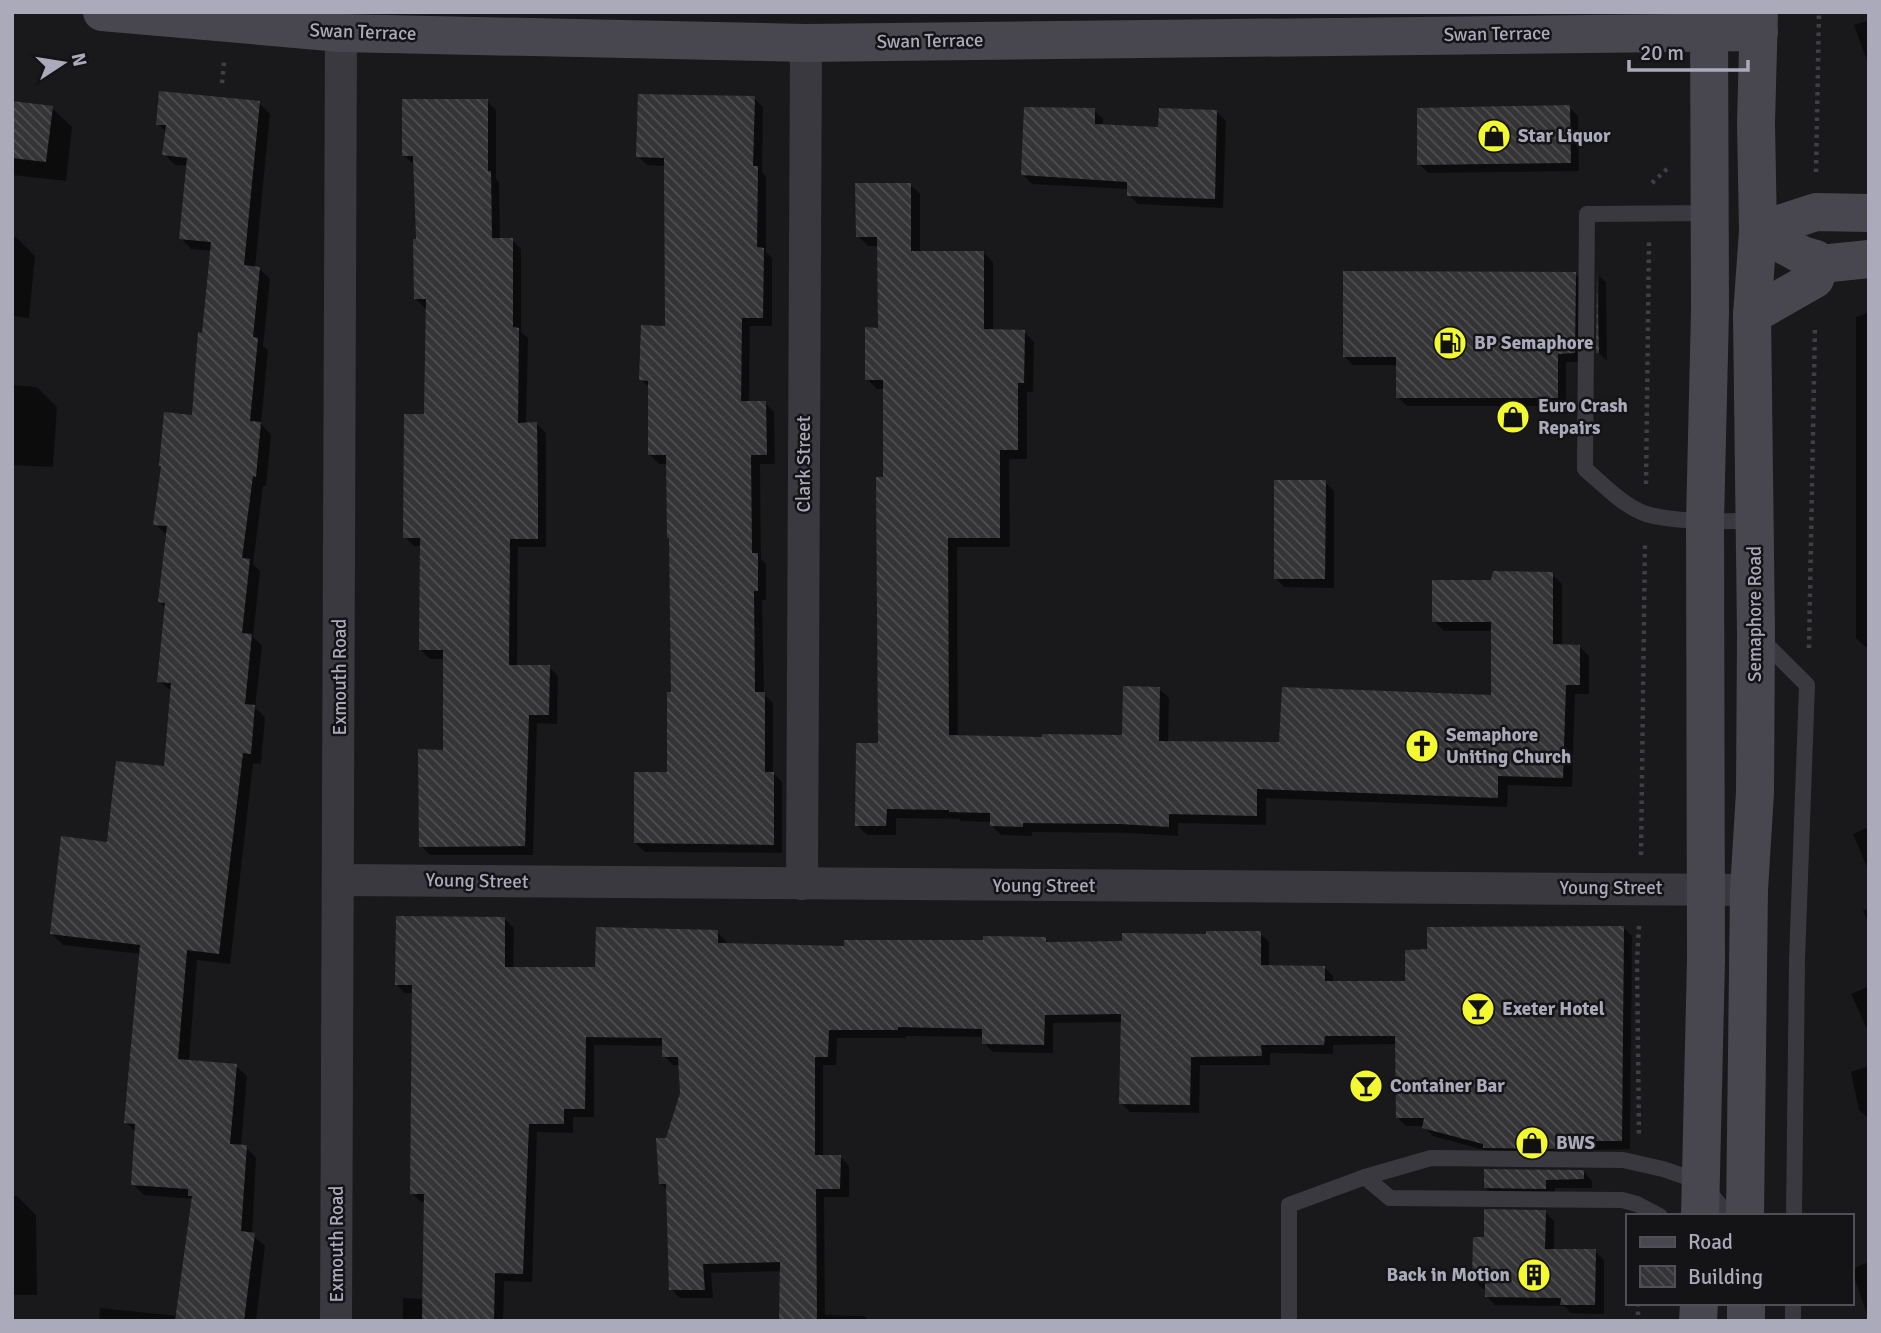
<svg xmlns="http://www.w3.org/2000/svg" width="1881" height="1333" font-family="Signika,sans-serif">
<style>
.shadow{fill:#0007}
.building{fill:url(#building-back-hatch)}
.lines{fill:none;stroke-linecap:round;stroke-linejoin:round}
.path{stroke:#3f3f47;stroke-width:4.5;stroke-dasharray:3.5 5;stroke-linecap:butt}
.lane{stroke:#3a393f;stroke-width:16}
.street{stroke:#3a393f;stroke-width:32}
.secondary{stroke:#484750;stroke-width:38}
.labels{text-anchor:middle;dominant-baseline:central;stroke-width:5;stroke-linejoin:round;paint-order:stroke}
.street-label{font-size:19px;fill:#abaabb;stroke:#141315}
.poi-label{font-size:19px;font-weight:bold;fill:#abaabb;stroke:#141315;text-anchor:start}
</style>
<defs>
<pattern id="building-back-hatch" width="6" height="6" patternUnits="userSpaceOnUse" patternTransform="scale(1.75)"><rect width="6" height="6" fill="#343336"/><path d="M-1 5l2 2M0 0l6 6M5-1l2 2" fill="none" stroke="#4f4e51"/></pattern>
</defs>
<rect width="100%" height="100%" fill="#19181a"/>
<g class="shadow">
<polygon points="1869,20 1869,66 1854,25"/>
<polygon points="754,98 763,107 762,172 766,177 766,252 772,258 772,326 750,326 749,403 765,403 774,412 775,464 760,464 761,559 766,564 766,600 762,600 764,694 773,703 773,773 782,782 782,853 645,852 635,843 669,773 672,694 668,464 659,464 650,455 650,388 641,380 666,328 666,166 647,165 638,156"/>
<polygon points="487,101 496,110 496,179 499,182 500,240 512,240 521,249 521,332 528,338 526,424 537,424 546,433 546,547 518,547 517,667 549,667 558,676 557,724 537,723 533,855 430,855 421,846 444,752 445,659 430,659 421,650 421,546 414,546 405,537 425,416 428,308 425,308 416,299 418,240 415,165 404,156"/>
<polygon points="12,103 52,108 72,127 66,181 12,175"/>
<polygon points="259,103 270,114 255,268 260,269 270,279 263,346 268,350 261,424 271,435 266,486 263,486 253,564 260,571 253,637 262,646 255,708 265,717 261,764 253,763 230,964 197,960 189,1061 236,1066 247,1076 241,1147 246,1147 256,1158 252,1235 265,1246 256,1321 99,1321 100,1308 178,1316 194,1199 144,1195 133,1184 136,1132 126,1122 141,954 63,945 52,934 109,844 166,768 172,692 159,681 166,608 159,601 167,535 155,524 193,417 212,251 191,249 181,238 188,166 175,165 164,154 167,133 158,124"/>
<polygon points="1569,107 1578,116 1579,171 1428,173 1419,164"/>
<polygon points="1094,110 1103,119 1103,126 1159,129 1217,112 1226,121 1223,208 1138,204 1129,195 1129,189 1032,184 1023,175"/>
<polygon points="910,184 920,194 920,253 983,252 993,262 993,331 1024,332 1034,342 1033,392 1027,392 1027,459 1009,459 1010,547 957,547 958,737 1044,739 1124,737 1159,689 1169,698 1168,743 1281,744 1493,696 1493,631 1444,631 1434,621 1493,582 1552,574 1562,584 1562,646 1579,646 1589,656 1589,694 1575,694 1572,787 1508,785 1507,807 1266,798 1266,825 1178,823 1178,836 1131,833 1032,832 1032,836 1001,835 991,825 992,822 961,821 959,819 896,818 896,835 867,835 857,825 879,745 885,389 877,389 867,379 879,329 879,246 868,246 858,236"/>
<polygon points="12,236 16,237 35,256 29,318 12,316"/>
<polygon points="1575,274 1584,283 1584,362 1566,362 1566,406 1407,406 1398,397 1398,365 1353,365 1344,356"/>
<polygon points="1599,276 1606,282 1607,361 1598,352"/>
<polygon points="1869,312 1869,646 1865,647 1856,638 1856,317"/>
<polygon points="12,385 37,387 57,407 53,467 12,465"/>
<polygon points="1325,482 1334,491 1334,588 1284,587 1275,578"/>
<polygon points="1869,827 1869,872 1853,834"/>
<polygon points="1869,908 1869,925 1863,910"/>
<polygon points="505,919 514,928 513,969 597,969 717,932 726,941 726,945 846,947 1045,939 1050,944 1123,943 1260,933 1269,942 1269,967 1324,967 1333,976 1333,983 1407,983 1623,927 1632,936 1630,1149 1593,1150 1593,1157 1494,1156 1488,1151 1433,1136 1423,1126 1406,1126 1397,1117 1397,1044 1333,1045 1333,1054 1270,1053 1270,1065 1200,1065 1199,1113 1130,1112 1121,1103 1122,1022 1053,1023 1053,1053 993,1052 984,1043 984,1037 906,1036 906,1038 837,1038 836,1065 823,1065 823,1156 840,1157 849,1166 849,1197 824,1197 825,1315 864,1316 869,1321 781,1321 781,1271 711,1273 713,1298 680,1298 671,1289 668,1190 661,1184 668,1140 682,1093 680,1065 673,1065 664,1056 664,1046 594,1045 594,1117 573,1117 573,1133 537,1132 532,1282 504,1281 503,1321 403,1321 403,1298 424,1299 426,1202 421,1202 412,1193 414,993 405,993 396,984"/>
<polygon points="1869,986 1869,1033 1851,994"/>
<polygon points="1869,1066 1869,1119 1859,1110 1851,1072"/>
<polygon points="1584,1172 1592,1181 1592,1188 1555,1188 1555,1197 1495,1197 1486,1188"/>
<polygon points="12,1196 17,1196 36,1215 37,1295 12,1295"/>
<polygon points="1545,1212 1554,1221 1554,1251 1595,1251 1604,1260 1604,1314 1571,1313 1564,1306 1495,1305 1486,1296 1486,1289 1483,1289 1474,1280 1486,1239"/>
<polygon points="1869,1262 1869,1319 1851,1269"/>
</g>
<g class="building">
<polygon points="159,91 260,101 244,265 260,267 253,337 258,338 250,421 261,422 256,477 253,476 242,558 250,559 242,633 252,634 245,704 255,705 251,754 243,753 219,954 187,950 178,1059 237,1064 230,1144 247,1145 241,1231 255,1233 244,1321 175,1321 192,1196 188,1196 188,1189 131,1185 135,1124 124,1123 140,945 50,934 61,836 107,842 116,761 164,766 171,683 157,682 165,603 158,602 167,526 153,525 161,466 159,466 164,412 192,415 198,332 202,333 211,242 179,239 187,158 162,155 166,125 156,125"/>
<polygon points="638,94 755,96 753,166 758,166 757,247 764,248 763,318 742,318 741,401 766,401 767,455 751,455 752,553 758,553 758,591 754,591 755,692 765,692 765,772 774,772 774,845 634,843 634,772 667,772 667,692 671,692 669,538 667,538 666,455 648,455 648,381 639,380 641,325 665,326 664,158 636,157"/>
<polygon points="402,99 488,99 488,171 491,171 492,238 513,238 513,327 519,328 518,423 537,422 538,499 538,539 510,539 509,665 550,665 549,715 529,715 525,846 419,847 418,749 443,750 443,650 419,650 420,538 403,538 404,414 424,414 426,299 414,299 413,239 416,239 413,156 402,156"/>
<polygon points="12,101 53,106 46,162 12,158"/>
<polygon points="1570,105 1571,163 1417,165 1417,108"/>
<polygon points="1024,107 1095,108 1095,124 1158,127 1159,108 1217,110 1215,199 1127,196 1127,182 1021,175"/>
<polygon points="855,183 911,183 911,251 984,251 984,329 1025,330 1024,383 1018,383 1018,450 1000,450 1000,538 948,538 949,735 1042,737 1042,734 1122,735 1123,686 1160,687 1159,741 1279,742 1282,687 1491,695 1491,622 1432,622 1432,580 1491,580 1493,571 1553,572 1553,644 1580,645 1580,685 1566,685 1563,778 1498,776 1498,798 1257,789 1257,816 1169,814 1169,827 1120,824 1023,823 1023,827 990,826 990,813 949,812 949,810 887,809 886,826 855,826 856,743 878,743 876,477 883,477 883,380 865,380 865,327 878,328 877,237 856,237"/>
<polygon points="1343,271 1576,272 1575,353 1558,354 1558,398 1396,398 1396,357 1343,357"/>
<polygon points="1597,271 1599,353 1596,353"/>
<polygon points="1274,480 1326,480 1325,579 1274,579"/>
<polygon points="396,916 505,917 505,967 595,967 596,927 718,930 718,943 844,946 844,940 983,940 983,936 1046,937 1046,942 1122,941 1122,933 1206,934 1206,931 1261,931 1261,965 1325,966 1325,981 1405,981 1405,950 1427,949 1427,927 1624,926 1622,1141 1585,1141 1585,1149 1483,1148 1483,1144 1422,1128 1424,1118 1396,1118 1395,1036 1325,1036 1324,1045 1261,1045 1262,1056 1191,1057 1190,1105 1119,1104 1121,1014 1045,1015 1044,1045 982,1044 982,1029 898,1027 898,1030 829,1030 828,1057 815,1057 815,1155 841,1155 840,1189 816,1189 817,1321 779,1321 780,1262 703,1264 705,1290 669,1290 666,1184 659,1184 656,1138 666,1138 680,1093 678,1057 662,1057 662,1038 586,1037 585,1109 564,1109 564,1124 529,1124 523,1274 495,1273 494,1321 422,1321 424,1194 410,1194 412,985 395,985"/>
<polygon points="1484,1169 1584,1170 1584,1179 1546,1180 1546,1189 1484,1188"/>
<polygon points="1484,1209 1546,1210 1545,1249 1596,1249 1595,1305 1560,1305 1561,1298 1485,1297 1485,1281 1472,1281 1473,1237 1484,1237"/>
</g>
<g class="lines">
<g class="path">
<polyline points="222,83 224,62"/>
<polyline points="1816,172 1819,12"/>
<polyline points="1652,183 1668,168"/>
<polyline points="1646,484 1649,240"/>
<polyline points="1809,648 1815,325"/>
<polyline points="1641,855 1645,541"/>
<polyline points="1639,926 1637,960 1639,1134"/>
<polyline points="1638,1303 1638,1321"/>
</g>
<g class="lane">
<path d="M1710,213L1587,214L1585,469C1603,484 1623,506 1646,514C1677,523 1723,521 1755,521"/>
<polyline points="1760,638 1807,685 1797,960 1794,1216"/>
<polyline points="1660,1216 1637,1204 1622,1200 1390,1198 1365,1177 1431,1158 1623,1160 1663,1169 1701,1182 1729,1216"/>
<polyline points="1289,1321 1289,1205 1365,1177"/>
<polyline points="1793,1321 1793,1303"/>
</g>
<g class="street">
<polyline points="335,12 341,33 336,1321"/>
<polyline points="339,880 1749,890"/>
<polyline points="802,884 806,43"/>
</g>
<g class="secondary">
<polyline points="102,12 341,33 806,43 1759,32"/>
<polyline points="1758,231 1802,255 1816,259 1821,264 1869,259"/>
<polyline points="1758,231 1816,212 1869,213"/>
<polyline points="1752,315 1815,279 1821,264"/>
<polyline points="1700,1216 1706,960 1705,522 1710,311 1709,12"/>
<polyline points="1745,1216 1749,890 1755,792 1756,633 1752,315 1758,231 1756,123 1759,12"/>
<polyline points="1746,1303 1746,1321"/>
<polyline points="1698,1321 1699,1303"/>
</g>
</g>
<defs>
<symbol id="shop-disc" viewBox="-11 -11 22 22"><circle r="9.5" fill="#f2f931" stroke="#141315"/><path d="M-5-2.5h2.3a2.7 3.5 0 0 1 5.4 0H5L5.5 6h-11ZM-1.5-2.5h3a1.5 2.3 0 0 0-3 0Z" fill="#111"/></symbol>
<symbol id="fuel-disc" viewBox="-11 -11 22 22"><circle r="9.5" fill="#f2f931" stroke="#141315"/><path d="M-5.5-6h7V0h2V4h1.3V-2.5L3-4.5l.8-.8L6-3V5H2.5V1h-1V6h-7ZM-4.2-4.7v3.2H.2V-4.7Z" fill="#111"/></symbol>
<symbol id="church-disc" viewBox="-11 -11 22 22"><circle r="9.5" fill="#f2f931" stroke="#141315"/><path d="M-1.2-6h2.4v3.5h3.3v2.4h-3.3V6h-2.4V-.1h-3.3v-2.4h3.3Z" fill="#111"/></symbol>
<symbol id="bar-disc" viewBox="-11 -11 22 22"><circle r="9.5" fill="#f2f931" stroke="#141315"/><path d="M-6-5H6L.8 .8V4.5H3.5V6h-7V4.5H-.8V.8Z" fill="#111"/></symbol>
<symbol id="building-disc" viewBox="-11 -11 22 22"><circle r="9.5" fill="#f2f931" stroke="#141315"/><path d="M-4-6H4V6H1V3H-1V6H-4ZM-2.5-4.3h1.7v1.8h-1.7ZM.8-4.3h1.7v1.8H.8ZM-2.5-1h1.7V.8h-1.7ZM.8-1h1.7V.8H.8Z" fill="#111"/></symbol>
</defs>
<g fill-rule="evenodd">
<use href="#shop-disc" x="1475" y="117" width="38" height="38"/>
<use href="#fuel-disc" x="1431" y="324" width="38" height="38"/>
<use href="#shop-disc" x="1494" y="398" width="38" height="38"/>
<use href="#church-disc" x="1403" y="727" width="38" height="38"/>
<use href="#bar-disc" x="1459" y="990" width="38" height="38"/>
<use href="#bar-disc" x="1347" y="1067" width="38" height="38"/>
<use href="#shop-disc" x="1513" y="1124" width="38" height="38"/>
<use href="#building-disc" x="1515" y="1256" width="38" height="38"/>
</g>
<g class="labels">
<g class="street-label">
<text transform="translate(363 32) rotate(2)">Swan Terrace</text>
<text transform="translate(1497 34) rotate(-1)">Swan Terrace</text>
<text transform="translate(930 41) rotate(-1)">Swan Terrace</text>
<text transform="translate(804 464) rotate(-90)">Clark Street</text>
<text transform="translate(1755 614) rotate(-90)">Semaphore Road</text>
<text transform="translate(340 677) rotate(-90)">Exmouth Road</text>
<text transform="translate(477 881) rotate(1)">Young Street</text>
<text x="1044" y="886">Young Street</text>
<text x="1611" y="888">Young Street</text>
<text transform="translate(337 1244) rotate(-90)">Exmouth Road</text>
</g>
<g class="poi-label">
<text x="1518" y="136">Star Liquor</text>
<text x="1474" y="343">BP Semaphore</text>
<text x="1538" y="406">Euro Crash<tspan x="1538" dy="22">Repairs</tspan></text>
<text x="1446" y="735">Semaphore<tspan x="1446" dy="22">Uniting Church</tspan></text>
<text x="1502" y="1009">Exeter Hotel</text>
<text x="1390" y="1086">Container Bar</text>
<text x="1556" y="1143">BWS</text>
<text x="1510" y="1275" text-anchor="end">Back in Motion</text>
</g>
</g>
<rect width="1881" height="1333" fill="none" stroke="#abaabb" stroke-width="28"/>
<rect x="1626" y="1214" width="228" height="91" fill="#141315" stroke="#504f57" stroke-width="2"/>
<rect x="1640" y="1237" width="35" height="10" fill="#484750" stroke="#504f57" stroke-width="2"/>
<text x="1688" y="1249" font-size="21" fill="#abaabb">Road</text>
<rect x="1640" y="1266" width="35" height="21" fill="url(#building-back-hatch)" stroke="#504f57" stroke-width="2"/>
<text x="1688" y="1284" font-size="21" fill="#abaabb">Building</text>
<g transform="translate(63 63) rotate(78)" stroke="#141315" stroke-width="5" paint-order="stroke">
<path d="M0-5L12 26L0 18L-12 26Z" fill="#abaabb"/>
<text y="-10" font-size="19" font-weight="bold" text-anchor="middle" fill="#abaabb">N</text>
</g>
<path d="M1629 60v10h119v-10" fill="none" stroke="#abaabb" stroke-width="3.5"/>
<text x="1640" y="60" font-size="21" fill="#abaabb" stroke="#141315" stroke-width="5" paint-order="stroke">20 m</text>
</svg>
